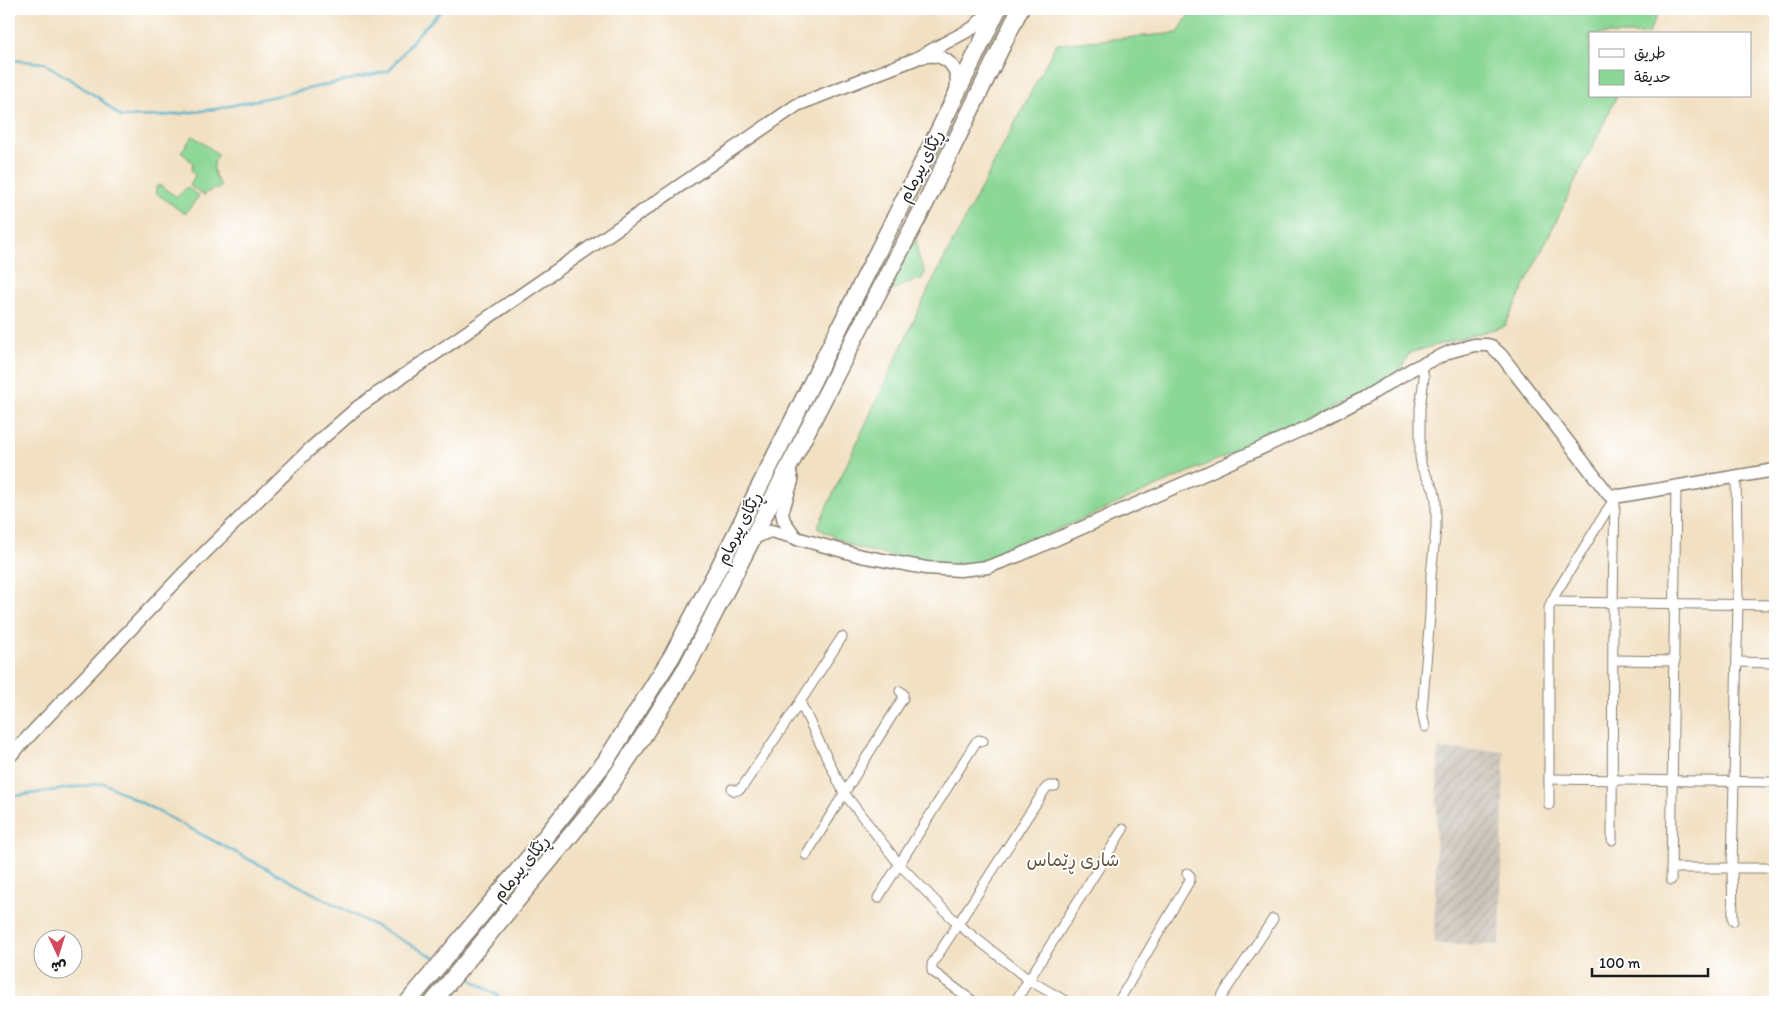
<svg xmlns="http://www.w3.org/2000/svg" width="1784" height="1011" font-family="Itim,'Playpen Sans Arabic',sans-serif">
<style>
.industrial{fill:url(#industrial-furrows)}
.green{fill:#8bd795;stroke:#547a58}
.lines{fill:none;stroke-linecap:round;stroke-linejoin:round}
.stream{stroke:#46acc6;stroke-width:2.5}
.street-casing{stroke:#877e6f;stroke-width:11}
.secondary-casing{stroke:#877e6f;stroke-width:15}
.highway-casing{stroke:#877e6f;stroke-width:19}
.street{stroke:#fff;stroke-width:9}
.secondary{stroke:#fff;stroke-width:12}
.highway{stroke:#fff;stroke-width:16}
.labels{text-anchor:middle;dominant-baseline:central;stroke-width:4;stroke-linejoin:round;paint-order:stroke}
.street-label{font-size:16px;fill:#1c1c1c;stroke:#fff}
.neighbourhood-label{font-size:18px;fill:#64523b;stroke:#fff}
</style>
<defs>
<pattern id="industrial-furrows" width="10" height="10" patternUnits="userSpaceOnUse" patternTransform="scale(1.25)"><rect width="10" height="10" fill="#cac3b8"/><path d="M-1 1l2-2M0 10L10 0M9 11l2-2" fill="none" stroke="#ada79e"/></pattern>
</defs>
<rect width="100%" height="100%" fill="#fff"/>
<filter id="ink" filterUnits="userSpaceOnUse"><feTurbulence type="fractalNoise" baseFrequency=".02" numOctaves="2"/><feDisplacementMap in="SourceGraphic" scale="10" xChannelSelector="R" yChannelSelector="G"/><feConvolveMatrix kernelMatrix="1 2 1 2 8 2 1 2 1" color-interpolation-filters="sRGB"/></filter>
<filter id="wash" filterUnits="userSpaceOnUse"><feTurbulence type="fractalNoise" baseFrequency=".0096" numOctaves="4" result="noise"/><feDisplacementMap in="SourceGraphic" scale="20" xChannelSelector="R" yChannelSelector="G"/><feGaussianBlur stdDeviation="1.12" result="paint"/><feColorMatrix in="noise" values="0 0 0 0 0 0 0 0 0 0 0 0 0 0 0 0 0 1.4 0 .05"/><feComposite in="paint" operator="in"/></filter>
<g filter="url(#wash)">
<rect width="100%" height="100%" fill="#f2e0c2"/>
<polygon class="industrial" points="1438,749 1504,751 1500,945 1434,944"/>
<g class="green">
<polygon points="1192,9 1660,9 1648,34 1590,34 1590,96 1617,96 1505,326 1409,353 1401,370 1321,414 1005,553 976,563 952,564 909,559 857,548 817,528 929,288 1056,44 1178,33"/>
<path d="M193,136L218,154C211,166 213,174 221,186L218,190L214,188L204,195L190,186L195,175L191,170L193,165L192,162L181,152Z"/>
<polygon points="159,185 177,197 187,187 199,196 185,214 156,193 156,187"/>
<polygon points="916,238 918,255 925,273 921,280 914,280 888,292"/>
</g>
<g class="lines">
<g class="stream">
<polyline points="9,60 44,63 99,98 121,117 162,116 216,109 389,71 417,35 443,9"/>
<polyline points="9,797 104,783 434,957"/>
<polyline points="464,975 508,1002"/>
</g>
</g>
</g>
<g filter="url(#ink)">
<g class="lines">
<defs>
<g id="street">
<polyline points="1421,365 1424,377 1420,409 1420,457 1422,468 1434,490 1436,500 1436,528 1431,575 1430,615 1422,711 1425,727"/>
<polyline points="1551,602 1775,605"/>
<polyline points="842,637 800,702 844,793 899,864 959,925 1029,980 1067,1002"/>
<polyline points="1614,660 1675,661"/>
<polyline points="1737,662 1775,663"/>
<polyline points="1549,779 1775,782"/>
<polyline points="732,789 735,791 740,789 743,786 800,702"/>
<polyline points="1549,805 1549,608 1556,593 1614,499"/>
<polyline points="1612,840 1613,603 1615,496"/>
<polyline points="806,855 903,698 903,694 900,691"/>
<polyline points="1671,868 1775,868"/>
<polyline points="1671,880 1676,487"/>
<polyline points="878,898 976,742 979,740 983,741"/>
<polyline points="1733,921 1732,868 1738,604 1736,477"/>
<polyline points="974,1002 932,971 932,964 1046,788 1049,786 1055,786"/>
<polyline points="1015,1002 1123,829"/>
<polyline points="1118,1002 1190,880 1190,876 1187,873"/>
<polyline points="1218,1002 1273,919"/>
</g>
<g id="secondary">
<path d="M922,57C945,51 961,68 956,90"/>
<polyline points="789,468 792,481 782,513 784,521 797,539"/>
<polyline points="752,539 765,533 771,531 861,556 926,568 960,570 988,567 1020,555 1198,477 1316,423 1364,398 1414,368 1452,351 1474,345 1487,345 1491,346 1501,355 1609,495 1620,496 1775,470"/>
<polyline points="9,757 185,572 309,450 358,407 797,105 915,59 973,28 992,9"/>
</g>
<g id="highway">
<polyline points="408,1002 531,855 605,762 672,656 721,563 938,132 998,9"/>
<polyline points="433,1002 603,796 640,741 688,665 855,337 925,204 1020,9"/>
</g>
</defs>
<use href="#street" class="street-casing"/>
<use href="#secondary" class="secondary-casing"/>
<use href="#highway" class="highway-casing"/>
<use href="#street" class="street"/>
<use href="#secondary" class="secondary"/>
<use href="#highway" class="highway"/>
</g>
</g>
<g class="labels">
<g class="street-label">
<text transform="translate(921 166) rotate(-63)">ڕێگای پیرمام</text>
<text transform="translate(739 528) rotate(-63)">ڕێگای پیرمام</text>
<text transform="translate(521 868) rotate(-51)">ڕێگای پیرمام</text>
</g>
<g class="neighbourhood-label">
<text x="1073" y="860">شاری ڕێماس</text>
</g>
</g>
<rect width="1784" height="1011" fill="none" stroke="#fff" stroke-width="30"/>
<rect x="1589" y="32" width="162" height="65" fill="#ffffff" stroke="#a4a4a4"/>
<rect x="1599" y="49" width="25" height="8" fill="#ffffff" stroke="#a4a4a4"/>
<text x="1634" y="58" font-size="15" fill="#1c1c1c">طريق</text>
<rect x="1599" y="70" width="25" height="15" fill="#8bd795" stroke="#a4a4a4"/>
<text x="1634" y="82" font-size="15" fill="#1c1c1c">حديقة</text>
<g transform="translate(58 954) rotate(176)"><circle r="24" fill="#ffffff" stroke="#a4a4a4"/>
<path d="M0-4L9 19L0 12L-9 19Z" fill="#d1495b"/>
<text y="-8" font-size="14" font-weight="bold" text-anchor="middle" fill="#1c1c1c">ش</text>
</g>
<path d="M1592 968v8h116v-8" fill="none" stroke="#1c1c1c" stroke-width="2.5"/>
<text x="1599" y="968" font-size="15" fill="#1c1c1c" stroke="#ffffff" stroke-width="4" paint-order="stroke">100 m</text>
</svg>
